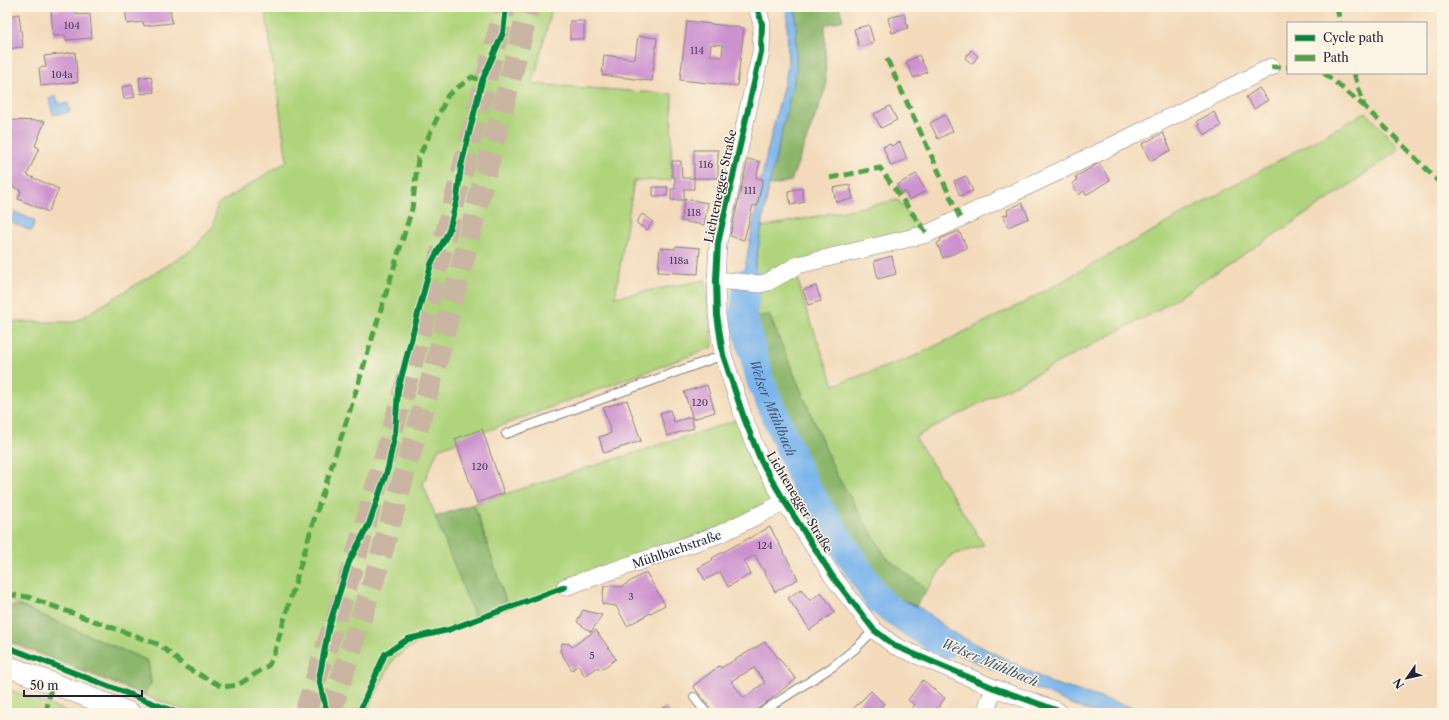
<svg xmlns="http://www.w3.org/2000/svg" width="1449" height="720" font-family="'Libre Caslon Text',serif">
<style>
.green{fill:#b0d47d;stroke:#697b5c}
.forest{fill:#8cb66c;stroke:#576c54}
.water{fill:#7bb5ec;stroke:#4e6c94}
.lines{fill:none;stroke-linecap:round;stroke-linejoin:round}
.river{stroke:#7bb5ec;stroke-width:28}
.building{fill:#cc92cf;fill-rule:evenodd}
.motorway-tunnel{stroke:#c9b5a1;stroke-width:22;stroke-dasharray:22 11;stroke-linecap:butt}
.service-casing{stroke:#8a7e7a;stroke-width:10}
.minor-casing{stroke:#8a7e7a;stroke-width:18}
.tertiary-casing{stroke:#8a7e7a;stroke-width:22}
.service{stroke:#fff;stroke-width:8}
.minor{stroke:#fff;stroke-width:17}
.tertiary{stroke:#fff;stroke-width:21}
.quiet{stroke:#50a245;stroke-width:5;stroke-dasharray:10 5;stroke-linecap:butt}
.cycleway-casing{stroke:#fcf5e5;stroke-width:8}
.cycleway{stroke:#00873e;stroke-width:6}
.labels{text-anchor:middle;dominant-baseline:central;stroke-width:3;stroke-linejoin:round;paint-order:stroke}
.number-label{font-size:10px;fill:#4c3e60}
.street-label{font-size:12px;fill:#22223b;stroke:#fcf5e5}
.water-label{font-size:13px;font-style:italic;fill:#415579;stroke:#fcf5e5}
</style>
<rect width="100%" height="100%" fill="#fcf5e5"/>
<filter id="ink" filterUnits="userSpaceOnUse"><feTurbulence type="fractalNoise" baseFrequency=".025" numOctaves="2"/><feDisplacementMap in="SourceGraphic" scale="8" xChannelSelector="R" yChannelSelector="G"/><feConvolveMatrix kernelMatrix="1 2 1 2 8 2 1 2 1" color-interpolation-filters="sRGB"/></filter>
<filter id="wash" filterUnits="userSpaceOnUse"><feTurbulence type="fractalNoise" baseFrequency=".012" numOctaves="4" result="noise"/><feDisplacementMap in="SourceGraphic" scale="16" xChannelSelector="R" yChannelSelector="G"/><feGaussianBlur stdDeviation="0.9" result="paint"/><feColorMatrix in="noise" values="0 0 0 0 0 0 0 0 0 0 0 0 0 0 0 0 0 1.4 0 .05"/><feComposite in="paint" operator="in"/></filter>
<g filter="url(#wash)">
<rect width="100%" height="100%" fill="#f3daba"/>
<g class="green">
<polygon points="265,7 552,7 533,84 672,94 671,180 634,181 615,297 705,280 713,347 438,449 423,484 476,620 418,642 393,659 366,713 191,713 144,695 151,683 148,661 20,606 7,599 7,387 9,387 8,322 75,322 191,251 214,225 217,205 287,161"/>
<polygon points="1366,112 1400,149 1335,195 1155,312 915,437 984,545 950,556 927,590 886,558 836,474 769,315 749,318 752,283 762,227 898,200 925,234 794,266 806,309 834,385 913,357 1023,303"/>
<polygon points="740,419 780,505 508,608 474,504"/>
<polygon points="7,689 71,713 7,713"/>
</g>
<g class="forest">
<polygon points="794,7 839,7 843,20 825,25 826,87 791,181 769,186 796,71 796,14"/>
<polygon points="769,315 836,474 886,557 927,590 916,606 888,594 812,484 767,381 749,318"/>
<polygon points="474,504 508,608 476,620 435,517"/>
<polygon points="7,606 20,606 148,661 151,683 144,695 7,641"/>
</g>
<g class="water">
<polygon points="785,7 794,7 796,14 796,71 769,186 752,283 749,318 767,381 812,484 888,594 922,609 950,631 1052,683 1150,713 1096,713 1078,707 951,651 879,601 805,485 760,380 743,315 743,277 766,157 788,67 787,14"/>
<polygon points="55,96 60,103 63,104 68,103 70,112 53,115 49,99"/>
<polygon points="15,212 35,221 31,231 10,222"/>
</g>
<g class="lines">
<path class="river" id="s1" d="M748,281L743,315L760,380L805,485L879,601L939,642L945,644"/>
</g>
<g id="blocks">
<g class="building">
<polygon points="76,7 77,15 90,14 92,38 66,40 65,35 53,36 51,10"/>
<polygon points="125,7 170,7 172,23 144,26 143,22 127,24"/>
<polygon points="19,14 23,47 7,49 7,16"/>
<polygon points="904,14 908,28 892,33 888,18"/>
<rect x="570" y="21" width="14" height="18"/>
<path d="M687,21L744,28L737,86L680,80ZM711,44L723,45L722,57L710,55Z"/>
<polygon points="869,25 874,43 859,47 854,29"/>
<polygon points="638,36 657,38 652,81 602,75 604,55 635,59"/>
<polygon points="971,50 978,56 972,64 965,58"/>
<polygon points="75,52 78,82 41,86 39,68 46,67 44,56"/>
<polygon points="919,55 927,72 914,78 906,62"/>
<polygon points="151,76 154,92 141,94 139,78"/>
<polygon points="132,85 135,97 124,99 122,87"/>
<polygon points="1259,88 1268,100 1254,109 1246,97"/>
<polygon points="890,106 897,120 881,128 874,114"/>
<polygon points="1214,112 1221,126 1204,135 1197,121"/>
<polygon points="945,115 953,131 938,139 930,123"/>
<polygon points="7,120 45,121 35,146 39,148 27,175 59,189 48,212 18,199 21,191 7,184 7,140 8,137 11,138 12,135 7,133"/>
<polygon points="1163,133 1171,150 1150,161 1142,144"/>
<polygon points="900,142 907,159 891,166 883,147 890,144 891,146"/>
<polygon points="694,150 718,150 718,178 694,178 694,189 684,189 684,200 671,200 671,189 675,189 675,177 672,177 672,161 681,161 682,178 694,178"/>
<polygon points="748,159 760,162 756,178 763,179 757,206 753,205 744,240 730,236"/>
<polygon points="1099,163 1110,180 1086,195 1084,191 1079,195 1072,184 1077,180 1075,177"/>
<polygon points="916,174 926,191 909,200 905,192 902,193 897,185"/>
<polygon points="966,176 973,191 960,196 954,181"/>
<polygon points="850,185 853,199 836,202 833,188"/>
<polygon points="653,187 668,187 667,196 653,196"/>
<polygon points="802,188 804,202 791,205 788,191"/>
<polygon points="685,199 708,203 704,225 681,221"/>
<polygon points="1022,203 1029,218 1008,227 1003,216 1008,214 1007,210"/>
<polygon points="642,214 653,221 647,230 636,223"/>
<polygon points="959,231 967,248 943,258 937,243 941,241 940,239"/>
<polygon points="676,246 700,248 698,274 658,272 660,248 675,249"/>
<polygon points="892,256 896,274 878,279 874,261"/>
<polygon points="816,286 821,301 808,305 803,290"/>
<polygon points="707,385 715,412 693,419 684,392"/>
<polygon points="627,400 641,441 604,453 599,437 611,433 603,408"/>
<polygon points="670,410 674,422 691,417 694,428 667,436 660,413"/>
<polygon points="482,429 504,493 477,503 455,439"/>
<polygon points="770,527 798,579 775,592 755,555 744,561 751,574 728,587 720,572 705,580 698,568 713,560 712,558"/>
<polygon points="646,572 665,605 627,626 616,606 602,604 604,586 621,587"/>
<polygon points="801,589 810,601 821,592 835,612 810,630 788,598"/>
<polygon points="583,610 602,615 591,632 577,622"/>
<polygon points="596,630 616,659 600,670 598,667 585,676 578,665 572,670 560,651 562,643 570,644 572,647"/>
<path d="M765,642L796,679L753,713H714L693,686L719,666L721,668ZM754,668L765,682L744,698L731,681Z"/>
<polygon points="923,680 945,698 934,713 908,713 915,705 908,700"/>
<polygon points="871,691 884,704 875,713 858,713 853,709"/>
<polygon points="665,707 670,713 658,713"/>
</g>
</g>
</g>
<g filter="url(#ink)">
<use href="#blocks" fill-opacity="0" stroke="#8a7e7a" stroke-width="1"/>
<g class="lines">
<g class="motorway-tunnel">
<polyline points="305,713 354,563 416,349 505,7"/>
<polyline points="330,713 376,573 437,360 529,7"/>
</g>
<defs>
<g id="service">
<polyline points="506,434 723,355"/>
<polyline points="694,697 706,713"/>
<polyline points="760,713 832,667 856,648 874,630"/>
</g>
<g id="minor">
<polyline points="757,7 762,24 761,52 718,243 716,280 717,315 723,355 744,418 761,461 785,502 833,577 874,630 895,646 994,688 1056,710 1060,713"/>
<polyline points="716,280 760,284 768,282 798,265 927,234 1100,152 1271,67"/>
<path id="s2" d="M565,587L720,534L785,502"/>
<polyline points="985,713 994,688"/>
</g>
<polyline id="tertiary" points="7,666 130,713"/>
</defs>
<use href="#service" class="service-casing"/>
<use href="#minor" class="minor-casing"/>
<use href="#tertiary" class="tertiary-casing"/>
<use href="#service" class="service"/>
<use href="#minor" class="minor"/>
<use href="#tertiary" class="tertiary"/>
<g class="quiet">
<polyline points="1337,7 1340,23"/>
<polyline points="887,59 960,218"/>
<polyline points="1271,67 1288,67"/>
<polyline points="1324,73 1364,106"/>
<polyline points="1354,73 1364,106 1442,185"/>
<polyline points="830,178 880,168 927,234"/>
<polyline points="7,594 28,597 160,645 187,668 223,687 238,685 269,665 274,654 313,523 350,410 412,209 418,159 448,95 472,77 482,81"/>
<polyline points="46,713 52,683"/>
</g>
<defs>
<g id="cycleway">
<polyline points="757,7 762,24 761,52 718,243 716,280 717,315 723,355 744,418 761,461 785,502 833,577 874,630 895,646 994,688 1056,710 1060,713"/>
<polyline points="7,647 178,713"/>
<polyline points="328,713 325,705 319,679 329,626 349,562 369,524 388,468 395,433 398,390 431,264 449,231 457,199 461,166 482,81 503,33 506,7"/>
<polyline points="359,713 385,654 408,639 448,630 565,587"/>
</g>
</defs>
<use href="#cycleway" class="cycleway-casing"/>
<use href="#cycleway" class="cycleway"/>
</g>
</g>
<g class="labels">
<g class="number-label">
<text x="72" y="25">104</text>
<text x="697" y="50">114</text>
<text x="62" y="74">104a</text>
<text x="706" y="164">116</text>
<text x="750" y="190">111</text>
<text x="694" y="212">118</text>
<text x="679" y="260">118a</text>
<text x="700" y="402">120</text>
<text x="480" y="466">120</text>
<text x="765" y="545">124</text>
<text x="631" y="596">3</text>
<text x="592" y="655">5</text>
</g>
<g class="street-label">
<text transform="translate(720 186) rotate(-78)">Lichtenegger Straße</text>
<text transform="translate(800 502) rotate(59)">Lichtenegger Straße</text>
<text stroke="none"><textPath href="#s2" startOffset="118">Mühlbachstraße</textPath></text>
</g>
<g class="water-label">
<text stroke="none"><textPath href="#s1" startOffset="132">Welser Mühlbach</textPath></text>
<text transform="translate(990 662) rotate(23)">Welser Mühlbach</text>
</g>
</g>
<rect width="1449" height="720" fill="none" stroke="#fcf5e5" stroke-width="24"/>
<rect x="1287" y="22" width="140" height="52" fill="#fcf5e5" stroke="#a5a1a1"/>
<rect x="1295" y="35" width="20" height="6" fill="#00873e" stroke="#a5a1a1"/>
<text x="1323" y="42" font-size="12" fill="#22223b">Cycle path</text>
<rect x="1295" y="55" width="20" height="6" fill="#50a245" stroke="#a5a1a1"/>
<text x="1323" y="62" font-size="12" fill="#22223b">Path</text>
<g transform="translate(1407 678) rotate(236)" stroke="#fcf5e5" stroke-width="3" paint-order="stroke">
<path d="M0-3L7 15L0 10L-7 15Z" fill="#22223b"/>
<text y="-6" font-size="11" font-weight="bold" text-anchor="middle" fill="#22223b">N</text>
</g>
<path d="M24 690v6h118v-6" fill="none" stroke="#22223b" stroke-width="2"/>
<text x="30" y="690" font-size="12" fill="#22223b" stroke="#fcf5e5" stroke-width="3" paint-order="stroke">50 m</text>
</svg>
